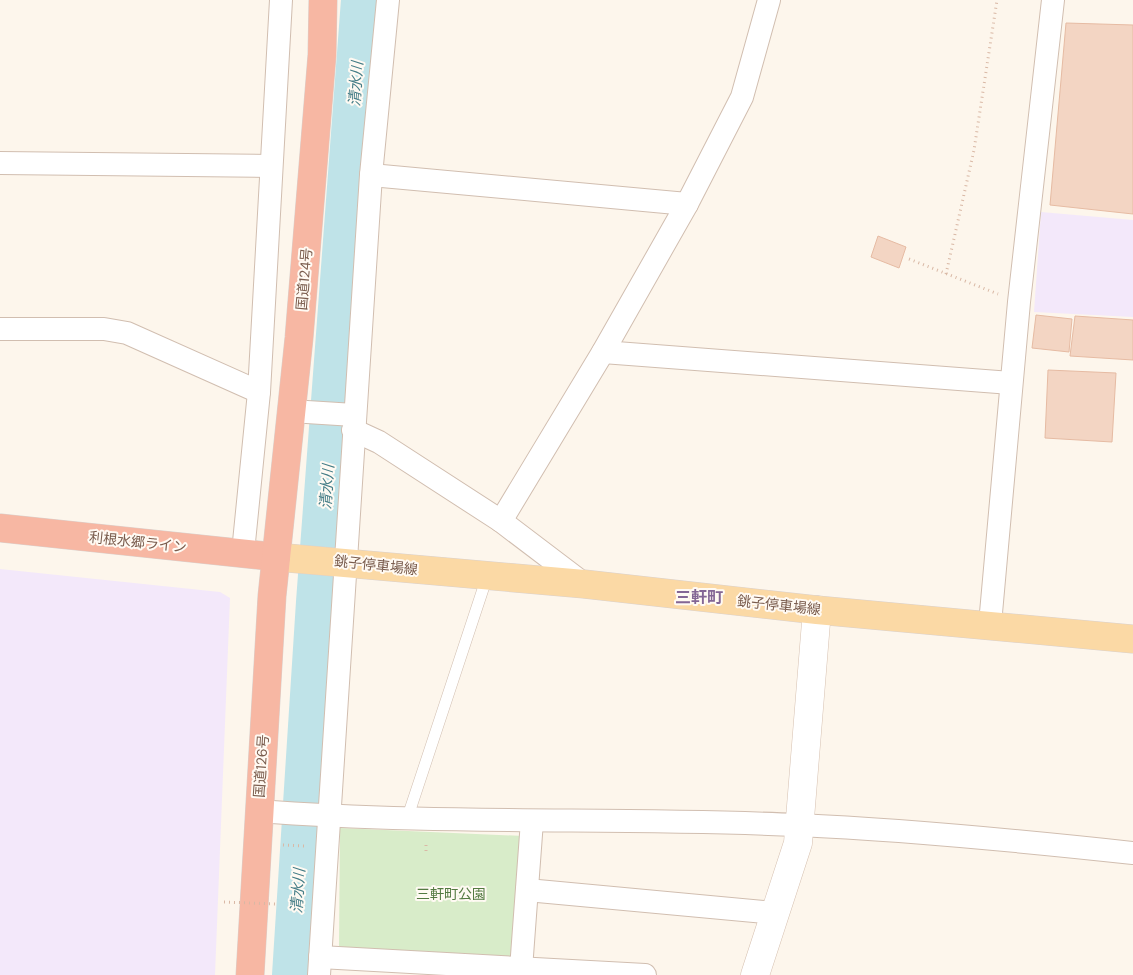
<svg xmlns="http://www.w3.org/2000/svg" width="1133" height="975" font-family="'DM Sans','Noto Sans JP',sans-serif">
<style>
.education{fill:#f3e8fa}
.green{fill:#d8ecc9}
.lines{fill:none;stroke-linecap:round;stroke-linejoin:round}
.river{stroke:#bfe3e8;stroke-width:42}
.building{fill:#f3d5c3;stroke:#e6bba3}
.lane-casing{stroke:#d1beb0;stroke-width:12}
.street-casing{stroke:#d1beb0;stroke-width:24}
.secondary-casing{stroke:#d6c0b0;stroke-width:29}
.primary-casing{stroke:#dad1cd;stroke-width:29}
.highway-casing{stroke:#dad1cd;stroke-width:29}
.path{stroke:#d9b8a5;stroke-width:3;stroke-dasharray:1 4;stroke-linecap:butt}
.lane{stroke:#fff;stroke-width:11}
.street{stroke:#fff;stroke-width:22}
.secondary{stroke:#fff;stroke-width:28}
.primary{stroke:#fbd9a5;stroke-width:28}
.highway{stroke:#f7b7a3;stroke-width:28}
.path-bridge{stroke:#d9b8a5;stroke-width:3;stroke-dasharray:1 4;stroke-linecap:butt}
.labels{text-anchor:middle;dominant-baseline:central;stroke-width:4;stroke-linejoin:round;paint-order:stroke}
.street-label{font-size:14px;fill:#7a5c4d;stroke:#fffaf3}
.park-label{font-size:14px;fill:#537a41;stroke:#fffaf3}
.water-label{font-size:15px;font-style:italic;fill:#437c86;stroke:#fffaf3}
.quarter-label{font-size:16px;font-weight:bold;fill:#846695;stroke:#fffaf3}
</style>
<rect width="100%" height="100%" fill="#fdf6ec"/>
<g class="education">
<polygon points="1041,212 1133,220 1133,317 1034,312"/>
<polygon points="0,569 220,592 230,598 215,975 0,975"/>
</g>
<polygon class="green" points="340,828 524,836 517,962 339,947"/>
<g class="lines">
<polyline class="river" points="293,975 317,602 362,0"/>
</g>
<g class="building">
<polygon points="1066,23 1133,25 1133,214 1050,205"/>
<polygon points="878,236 906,247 899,268 871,257"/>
<polygon points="1036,315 1072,319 1069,352 1032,348"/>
<polygon points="1075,316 1133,320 1133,360 1070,356"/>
<polygon points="1048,370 1116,373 1112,442 1045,438"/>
</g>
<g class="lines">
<defs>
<polyline id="lane" points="407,819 487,577"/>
<g id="street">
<polyline points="0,163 271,166"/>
<polyline points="371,175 687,204"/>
<polyline points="0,329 104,329 127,333 259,392"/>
<polyline points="603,352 1011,383"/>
<polyline points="291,411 354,415"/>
<polyline points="353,430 379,442 501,521 584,584"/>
<polyline points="501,521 603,352 687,204 742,97 769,0"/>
<polyline points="243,552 259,392 281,0"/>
<polyline points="990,624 1019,302 1053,0"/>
<path d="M258,811C438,825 619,817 799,825C911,830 1022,841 1133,853"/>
<polyline points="527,890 774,913"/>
<polyline points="320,957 645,975"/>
<polyline points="521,969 532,821"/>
<polyline points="319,975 371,175 388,0"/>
</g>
<polyline id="secondary" points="755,975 798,843 817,610"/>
<polyline id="primary" points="276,557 584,584 817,610 1133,639"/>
<g id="highway">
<polyline points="0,528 276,557"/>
<polyline points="250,975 272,596 299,338 322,55 323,0"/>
</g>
</defs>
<use href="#lane" class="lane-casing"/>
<use href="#street" class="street-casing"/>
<use href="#secondary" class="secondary-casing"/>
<use href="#primary" class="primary-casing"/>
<use href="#highway" class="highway-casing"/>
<g class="path">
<polyline points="909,259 998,294"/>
<polyline points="946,274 974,150 997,0"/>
<polyline points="283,845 305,846"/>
<polyline points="426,851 426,842"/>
</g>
<use href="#lane" class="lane"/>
<use href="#street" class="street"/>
<use href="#secondary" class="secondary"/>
<use href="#primary" class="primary"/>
<use href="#highway" class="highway"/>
<polyline class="path-bridge" points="224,902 276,904"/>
</g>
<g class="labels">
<g class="street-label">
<text transform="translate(304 279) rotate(-85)">国道124号</text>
<text transform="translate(138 542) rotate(6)">利根水郷ライン</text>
<text transform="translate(376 565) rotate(6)">銚子停車場線</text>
<text transform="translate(779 605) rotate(6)">銚子停車場線</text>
<text transform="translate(261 766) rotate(-86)">国道126号</text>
</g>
<g class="park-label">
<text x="451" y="894">三軒町公園</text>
</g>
<g class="water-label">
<text transform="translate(356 84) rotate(-86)">清水川</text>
<text transform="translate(327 487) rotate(-86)">清水川</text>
<text transform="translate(298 891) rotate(-86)">清水川</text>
</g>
<g class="quarter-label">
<text x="699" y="597">三軒町</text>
</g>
</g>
</svg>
